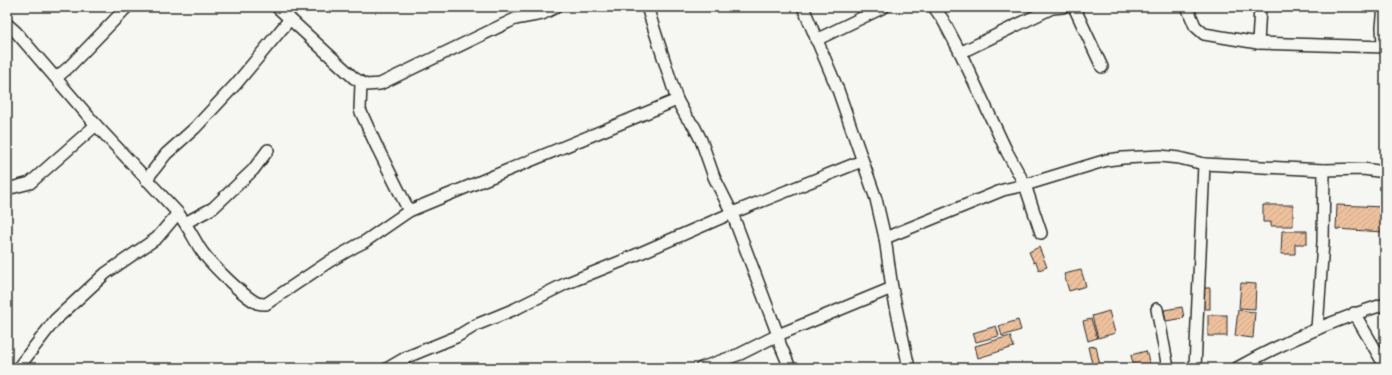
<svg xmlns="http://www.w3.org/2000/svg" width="1392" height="375" font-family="Delius,sans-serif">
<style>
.building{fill:url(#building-hatch);stroke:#2b2b2b}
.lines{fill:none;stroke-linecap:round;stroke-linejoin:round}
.minor-casing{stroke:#2b2b2b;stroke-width:14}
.minor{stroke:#f6f6f2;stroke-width:11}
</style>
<defs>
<pattern id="building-hatch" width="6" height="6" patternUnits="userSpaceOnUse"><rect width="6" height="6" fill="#eec19d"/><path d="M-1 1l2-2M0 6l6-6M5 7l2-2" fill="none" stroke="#cca687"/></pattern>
</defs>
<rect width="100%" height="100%" fill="#f6f6f2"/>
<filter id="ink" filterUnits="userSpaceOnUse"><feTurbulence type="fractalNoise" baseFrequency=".025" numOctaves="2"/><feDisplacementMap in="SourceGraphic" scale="8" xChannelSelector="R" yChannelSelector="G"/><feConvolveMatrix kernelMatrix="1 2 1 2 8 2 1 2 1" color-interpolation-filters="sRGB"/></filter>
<g filter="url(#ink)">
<g class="building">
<polygon points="1263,205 1293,205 1293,226 1271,226 1271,222 1263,222"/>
<polygon points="1337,205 1385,207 1383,232 1336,229"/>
<polygon points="1282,231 1307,231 1307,244 1295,244 1295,254 1281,254"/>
<polygon points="1039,247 1047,267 1039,270 1036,262 1034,263 1029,252"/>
<polygon points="1081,270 1086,286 1069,291 1064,274"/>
<polygon points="1241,283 1256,284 1255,309 1239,308"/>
<rect x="1201" y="288" width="9" height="21"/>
<polygon points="1182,307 1184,318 1166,321 1164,310"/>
<polygon points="1238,310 1255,312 1253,338 1235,336"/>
<polygon points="1109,311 1115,333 1098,338 1092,316"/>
<rect x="1208" y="315" width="19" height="21"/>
<polygon points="1091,319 1097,338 1088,341 1083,321"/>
<polygon points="1018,320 1021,330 1002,336 999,326"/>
<polygon points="996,326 999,336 976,342 973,333"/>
<polygon points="1010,336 1014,347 978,358 975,346"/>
<polygon points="1096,346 1100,366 1093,368 1088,347"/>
<polygon points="1146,351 1151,368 1134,368 1131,355"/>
</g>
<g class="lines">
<defs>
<g id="minor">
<polyline points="277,7 354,78 366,85 380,84 515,19 542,14 556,7"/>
<polyline points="647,7 677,100 687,118 694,126 701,140 714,177 732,213 778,335 780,344 790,368"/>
<polyline points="803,7 838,90 876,199 885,238 892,288 909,368"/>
<polyline points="934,7 943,20 960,52 1007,152 1025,185 1041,233"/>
<polyline points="1074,7 1102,67"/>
<polyline points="1187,7 1195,26 1204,34 1258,43 1385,47"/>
<path d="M7,24L16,32L96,125L178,213C187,225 192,235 199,247C208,262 242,295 257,303C260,304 263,304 266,304L330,261L356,246L364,242L409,211L677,100"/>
<polyline points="816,40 884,7"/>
<polyline points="1258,43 1260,7"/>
<polyline points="1383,46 1382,27 1384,7"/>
<polyline points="960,52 966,50 1052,8 1063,7"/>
<polyline points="56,78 69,67 127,7"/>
<polyline points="361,83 360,110 376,145 409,211"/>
<polyline points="1324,170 1363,169 1385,172"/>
<polyline points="146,180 166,154 195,128 236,84 290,19"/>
<polyline points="7,189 30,183 96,125"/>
<polyline points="185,223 213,208 253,170 268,150"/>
<polyline points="885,238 1003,190 1025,185 1107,160 1123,158 1160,156 1179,158 1204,164 1324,170 1323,242 1317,329"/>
<polyline points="1157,309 1168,368"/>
<polyline points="1354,313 1385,366"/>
<polyline points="18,368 55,320 106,273 157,238 178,213"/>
<polyline points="388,368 407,357 456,337 476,325 515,309 565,284 622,261 732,213 862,161"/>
<polyline points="701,368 740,354 778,335 892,288"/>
<polyline points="1195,368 1204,164"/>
<path d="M1237,368C1284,342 1333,320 1385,304"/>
</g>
</defs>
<use href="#minor" class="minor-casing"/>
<use href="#minor" class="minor"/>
</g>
</g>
<rect width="1392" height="375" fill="none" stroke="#f6f6f2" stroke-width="24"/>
<rect x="12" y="12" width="1368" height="351" fill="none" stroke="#2b2b2b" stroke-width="1.5" filter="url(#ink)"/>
</svg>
